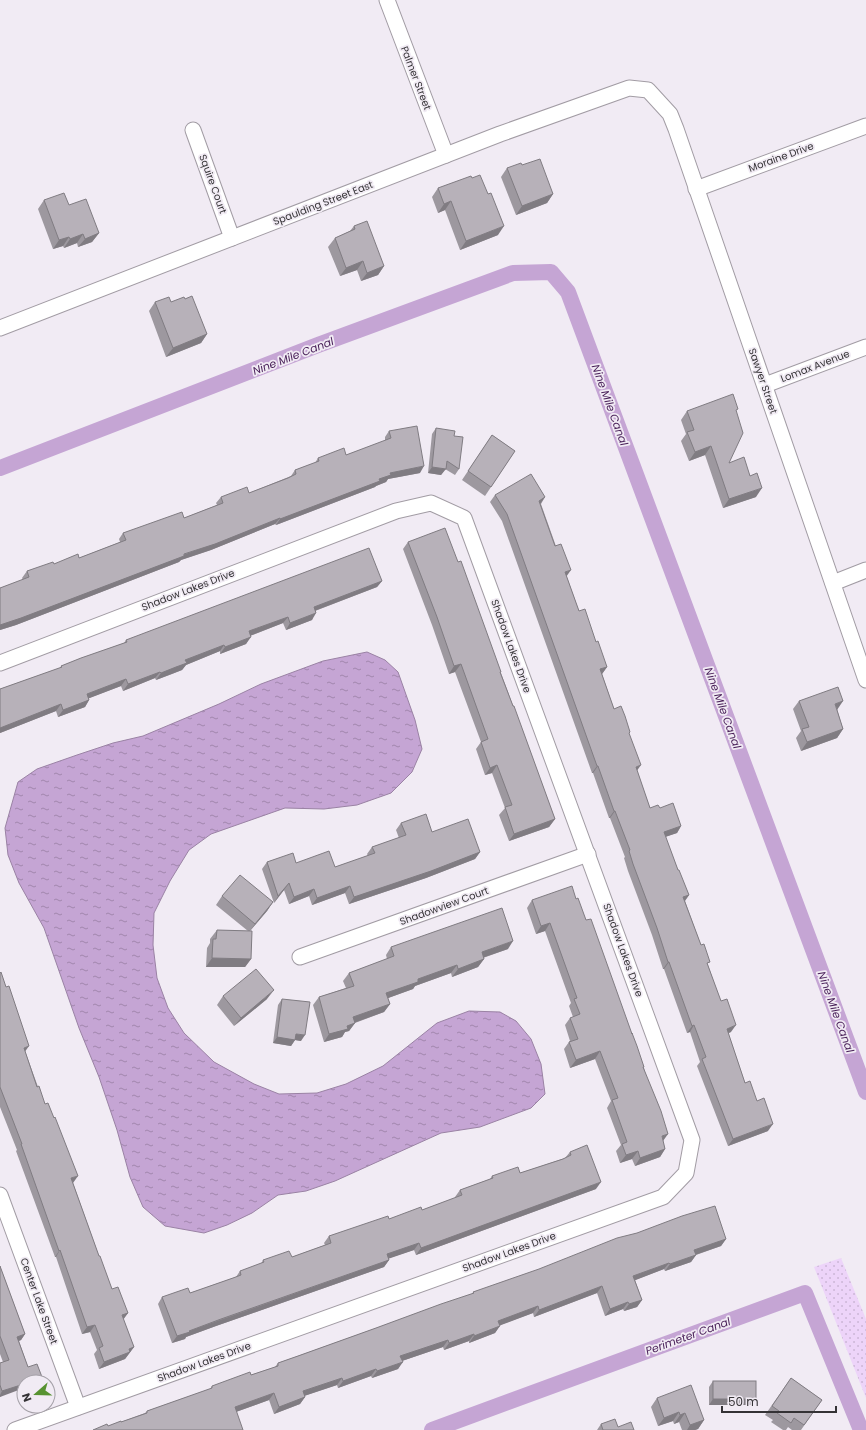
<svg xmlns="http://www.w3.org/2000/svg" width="866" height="1430" font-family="Poppins,sans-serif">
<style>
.grass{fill:url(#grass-dots)}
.water{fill:url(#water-ripples);stroke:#9a82a4}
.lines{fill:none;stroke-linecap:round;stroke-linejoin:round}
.canal{stroke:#c5a5d4;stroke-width:16}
.minor-casing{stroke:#a29ca4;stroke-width:17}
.minor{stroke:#fff;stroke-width:15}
.wall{fill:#9d989f}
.shaded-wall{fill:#807c82}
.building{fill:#b7b1b9;stroke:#807c82}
.labels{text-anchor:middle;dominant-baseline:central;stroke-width:3.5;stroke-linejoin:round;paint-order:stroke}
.street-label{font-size:10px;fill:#343235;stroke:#f1ebf4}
.water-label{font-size:11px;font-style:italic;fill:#471e57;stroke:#f1ebf4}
</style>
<defs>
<pattern id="grass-dots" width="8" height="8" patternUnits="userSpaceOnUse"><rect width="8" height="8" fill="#edd4f9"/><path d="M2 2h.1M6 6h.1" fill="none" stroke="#ccb6d6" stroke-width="1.8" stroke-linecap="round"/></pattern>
<pattern id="water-ripples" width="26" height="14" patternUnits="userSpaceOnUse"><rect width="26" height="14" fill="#c5a5d4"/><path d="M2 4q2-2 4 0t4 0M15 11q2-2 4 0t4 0" fill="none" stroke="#a187ad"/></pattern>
</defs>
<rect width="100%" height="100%" fill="#f1ebf4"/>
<polygon class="grass" points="841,1258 866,1319 866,1398 814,1267"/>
<polygon class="water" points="367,652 385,660 398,672 415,720 422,749 412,772 391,793 357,805 324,809 285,808 211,834 189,850 170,881 154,913 153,945 157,978 168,1008 184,1033 214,1062 254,1084 279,1094 317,1093 346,1084 383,1066 437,1023 469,1011 500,1012 516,1021 531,1039 541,1064 545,1094 531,1108 480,1127 441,1133 335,1181 306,1191 278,1195 252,1213 227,1225 204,1233 165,1226 143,1207 130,1177 117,1130 99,1077 79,1028 44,928 19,883 8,855 5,828 18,782 37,769 77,755 113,743 143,736 219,704 261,684 323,661"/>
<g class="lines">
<g class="canal">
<polyline points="0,468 318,345 513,273 551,272 568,292 866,1092"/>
<polyline points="432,1430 805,1293 861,1430"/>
</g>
<defs>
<g id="minor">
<polyline points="387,0 446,155"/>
<polyline points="193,130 232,238"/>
<polyline points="696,189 866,126"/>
<polyline points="0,328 500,134 629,88 648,90 670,114 676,129 866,680"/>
<polyline points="765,385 866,347"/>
<polyline points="833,583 866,570"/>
<polyline points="0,663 396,511 431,503 464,518 692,1140 686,1173 663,1197 15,1430"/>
<polyline points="300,957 588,854"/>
<polyline points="0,1195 78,1407"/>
</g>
</defs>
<use href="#minor" class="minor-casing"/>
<use href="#minor" class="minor"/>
</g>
<g class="wall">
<polygon points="522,165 553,194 547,203 516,215 501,177 507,168"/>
<polygon points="438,188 498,235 460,250 445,210 438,213 432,197"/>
<polygon points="44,200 69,205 99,233 92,242 78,247 77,243 64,248 63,246 53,249 38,209"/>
<polygon points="354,226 384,266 378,275 361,281 357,270 340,276 328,247 335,238 350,231"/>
<polygon points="185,299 207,334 201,343 166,357 149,311 155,302 171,302"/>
<polygon points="687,411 736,412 729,463 756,497 723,508 705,455 689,461 681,441 686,434 681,420"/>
<polygon points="436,428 454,436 459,469 455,475 445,469 441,475 428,473 432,434"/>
<polygon points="389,431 420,473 388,479 386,482 376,486 375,487 276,525 275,524 211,550 181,560 179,562 16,625 0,630 0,588 23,580 22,578 27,571 54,564 79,558 120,542 119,539 123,533 184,518 217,505 216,503 221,497 249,493 291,476 295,470 315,463 318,458 346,455 385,441 385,437"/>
<polygon points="492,435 515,451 485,496 462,480"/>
<polygon points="495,495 545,497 541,504 579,611 596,642 607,667 602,674 614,709 629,734 637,771 650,808 660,808 681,826 677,833 665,837 678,870 689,895 685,901 708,965 731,1032 728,1033 745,1083 768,1131 728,1146 697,1066 700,1062 690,1032 687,1033 664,969 663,969 652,935 628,871 624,858 625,857 610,818 609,818 593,773 592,773 502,521 490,502"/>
<polygon points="408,542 501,673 555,819 549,827 509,841 499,815 505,808 492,773 485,775 476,749 481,742 455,672 449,674 432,625 403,549"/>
<polygon points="382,581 377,587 315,611 312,620 286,630 283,623 250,636 246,644 220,654 220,651 186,665 182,670 172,674 156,680 155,678 123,691 121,686 89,698 89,700 85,707 58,717 56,711 0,733 0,689 60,668 61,666 124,643 126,640"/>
<polygon points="799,701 837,709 843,729 837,738 801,751 796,738 801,731 793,709"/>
<polygon points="401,823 432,832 480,852 475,859 426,878 349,904 345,893 312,905 309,896 289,904 284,890 274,903 262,869 267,862 296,863 335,867 368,856 367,854 372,847 399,838 396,830"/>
<polygon points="222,896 273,902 267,911 250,931 251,959 245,967 206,967 207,948 210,943 210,939 217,930 248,931 216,905"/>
<polygon points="576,899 586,920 644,1068 665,1149 660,1157 635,1166 632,1159 620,1163 616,1151 621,1145 607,1108 611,1101 595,1059 570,1068 564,1049 569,1042 570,1041 565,1025 570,1018 573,1017 569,1006 571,1003 545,931 536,934 527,908 532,900"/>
<polygon points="391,947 508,949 483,958 484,959 478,967 452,977 451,973 415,986 413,989 388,998 390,1004 384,1012 355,1023 349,1031 345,1032 342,1037 324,1042 313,1005 319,997 346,988 343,981 349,973 387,959 386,955"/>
<polygon points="0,973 25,1051 73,1183 99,1256 112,1289 128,1313 123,1319 134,1347 125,1359 99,1369 94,1354 97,1350 90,1332 82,1334 56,1257 55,1257 16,1151 17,1150 0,1107"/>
<polygon points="223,996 267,999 234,1026 217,1005"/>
<polygon points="282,999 301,1041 295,1040 291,1046 273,1043 278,1005"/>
<polygon points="570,1152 596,1189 416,1255 414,1250 389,1258 389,1260 384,1267 216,1326 186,1337 185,1339 172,1343 158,1304 162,1297 190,1293 236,1277 240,1271 261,1264 263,1260 292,1257 325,1245 324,1243 329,1236 389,1219 422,1210 455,1198 455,1197 460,1190 490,1179 492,1176 520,1173 565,1158"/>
<polygon points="726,1239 721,1246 696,1255 691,1262 665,1271 664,1269 635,1280 642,1300 637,1307 624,1311 623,1309 605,1316 597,1293 534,1317 533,1313 500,1325 495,1333 469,1343 469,1341 444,1350 443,1347 402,1361 398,1369 372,1378 371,1376 338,1388 337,1385 304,1396 305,1397 300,1404 274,1414 269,1400 236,1412 108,1426 121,1422 145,1413 147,1411 210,1389 212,1386 251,1375 275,1367 278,1363 472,1294 473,1292"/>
<polygon points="0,1266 25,1334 21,1340 19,1341 28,1367 42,1377 38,1382 24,1382 0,1397 0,1363 3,1362 0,1354"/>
<polygon points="791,1378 822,1400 801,1430 792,1430 788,1427 786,1430 783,1430 771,1422 773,1420 765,1415"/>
<polygon points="713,1381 752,1405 709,1405 709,1387"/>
<polygon points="657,1398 704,1420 698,1429 695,1430 682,1430 679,1422 674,1424 673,1421 658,1426 651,1407"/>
<polygon points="601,1424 618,1427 634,1430 597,1430"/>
</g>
<g class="shaded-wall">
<polygon points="553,194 547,203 516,215 522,206"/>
<polygon points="451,201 445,210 438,213 444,204"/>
<polygon points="504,226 498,235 460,250 466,241"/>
<polygon points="99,233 92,242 78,247 85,239"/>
<polygon points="83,234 77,243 64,248 70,239"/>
<polygon points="69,237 63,246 53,249 59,240"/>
<polygon points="363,261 357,270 340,276 346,268"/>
<polygon points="384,266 378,275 361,281 367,273"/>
<polygon points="207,334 201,343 166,357 173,348"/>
<polygon points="711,446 705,455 689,461 695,452"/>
<polygon points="424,466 420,473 388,479 386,482 376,486 375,487 276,525 280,519 379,479 390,473"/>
<polygon points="432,467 446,469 441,475 428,473"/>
<polygon points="762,488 756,497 723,508 729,499"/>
<polygon points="545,497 540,504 539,501"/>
<polygon points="280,518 275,524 211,550 181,560 179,562 16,625 0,630 0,625"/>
<polygon points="571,570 566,577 565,572"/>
<polygon points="382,581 377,587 309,613 314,607"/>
<polygon points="316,613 312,620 286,630 290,623"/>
<polygon points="288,617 283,623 244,638 249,631"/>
<polygon points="251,637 246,644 220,654 225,647"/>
<polygon points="224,645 220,651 186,665 182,670 156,680 161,673 185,660"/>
<polygon points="461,664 455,672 449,674 454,666"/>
<polygon points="607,667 602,674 595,676 600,669"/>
<polygon points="160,672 155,678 123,691 128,684"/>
<polygon points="126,679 121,686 82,701 87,694"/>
<polygon points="89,700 85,707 58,717 63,710"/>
<polygon points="843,701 837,710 835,704"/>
<polygon points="61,704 56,711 0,733 0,728"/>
<polygon points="843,729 837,738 801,751 807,742"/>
<polygon points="497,765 492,773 485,775 490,768"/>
<polygon points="641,765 636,772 636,767"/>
<polygon points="597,766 598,766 593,773 592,773"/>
<polygon points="614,811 615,811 610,818 609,818"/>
<polygon points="555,819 549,827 509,841 514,834"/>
<polygon points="681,826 677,833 659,839 664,832"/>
<polygon points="480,852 475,859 426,878 349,904 354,897"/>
<polygon points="289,883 284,890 274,903 278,896"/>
<polygon points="350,886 345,893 312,905 317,898"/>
<polygon points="314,889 309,896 289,904 294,897"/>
<polygon points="689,895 684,902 683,897"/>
<polygon points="273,902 267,911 249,932 255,924"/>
<polygon points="550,923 545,931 536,934 541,926"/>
<polygon points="513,941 508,949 476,960 482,952"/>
<polygon points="212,958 251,959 245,967 206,967"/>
<polygon points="484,959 478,967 452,977 458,969"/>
<polygon points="668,962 669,962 664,969 663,969"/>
<polygon points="457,965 451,973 415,986 413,989 380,1001 386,993 418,979"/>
<polygon points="274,990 267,999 234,1026 241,1018"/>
<polygon points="390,1004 384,1012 348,1025 355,1023 349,1031 345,1032 342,1037 324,1042 329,1034 353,1017"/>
<polygon points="694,1025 690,1032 687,1033 692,1026"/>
<polygon points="736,1025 731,1032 722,1036 727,1029"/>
<polygon points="296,1034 305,1035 301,1041 295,1040 291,1046 273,1043 277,1037"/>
<polygon points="29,1046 24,1053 24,1048"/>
<polygon points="600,1051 595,1059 570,1068 576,1060"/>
<polygon points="773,1124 768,1131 728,1146 733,1139"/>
<polygon points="668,1134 663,1141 662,1136"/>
<polygon points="665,1149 660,1157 635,1166 640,1158"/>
<polygon points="638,1151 632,1159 620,1163 626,1155"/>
<polygon points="78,1176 73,1183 66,1185 71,1178"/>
<polygon points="601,1182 596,1189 416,1255 421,1248"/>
<polygon points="726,1239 721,1246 689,1257 694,1250"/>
<polygon points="419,1243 414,1250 382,1261 387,1254"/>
<polygon points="60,1250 56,1257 55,1257 59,1251"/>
<polygon points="696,1255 691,1262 665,1271 670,1264"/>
<polygon points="389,1260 384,1267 216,1326 186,1337 185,1339 172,1343 177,1336 189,1331"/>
<polygon points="669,1263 664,1269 628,1283 633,1276"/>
<polygon points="602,1286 597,1293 534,1317 539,1310"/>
<polygon points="642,1300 637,1307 624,1311 629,1304"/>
<polygon points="628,1302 623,1309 605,1316 610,1309"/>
<polygon points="538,1306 533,1313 493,1328 498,1321"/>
<polygon points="128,1313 123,1320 122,1315"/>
<polygon points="95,1325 90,1332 82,1334 87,1327"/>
<polygon points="500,1326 495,1333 469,1343 474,1336"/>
<polygon points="25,1334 21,1340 13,1343 17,1337"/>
<polygon points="474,1334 469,1341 444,1350 449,1343"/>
<polygon points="448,1340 443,1347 396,1363 400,1356"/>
<polygon points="134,1347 125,1359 99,1369 104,1362 129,1349"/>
<polygon points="403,1362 398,1369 372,1378 377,1371"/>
<polygon points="376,1369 371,1376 338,1388 343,1381"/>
<polygon points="42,1377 38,1382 28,1382"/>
<polygon points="342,1378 337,1385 298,1398 303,1391"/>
<polygon points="24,1384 24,1388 0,1397 0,1395 2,1391"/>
<polygon points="274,1393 269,1400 230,1414 235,1407"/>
<polygon points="305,1397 300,1404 274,1414 279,1407"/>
<polygon points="713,1399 756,1399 752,1405 709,1405"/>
<polygon points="679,1412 673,1421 658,1426 664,1418"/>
<polygon points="685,1413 679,1422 674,1424 680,1415"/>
<polygon points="704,1420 698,1429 695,1430 687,1430 690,1425"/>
</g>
<g class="building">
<polygon points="540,159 553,194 522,206 507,168 521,163 522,165"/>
<polygon points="480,175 488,194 491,193 504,226 466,241 451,201 444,204 438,188 471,176 472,178"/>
<polygon points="64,193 69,205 86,199 99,233 85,239 83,234 70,239 69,237 59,240 44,200"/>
<polygon points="367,221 384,266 367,273 363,261 346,268 335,238 355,229 354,226"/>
<polygon points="192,296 207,334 173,348 155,302 169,297 171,302 184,297 185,299"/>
<polygon points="733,394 738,409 736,410 743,433 729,463 744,457 750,476 757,473 762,488 729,499 711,446 695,452 687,432 694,430 687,411"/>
<polygon points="417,426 424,466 390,473 391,475 379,479 380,481 280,519 280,518 215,544 184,554 184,556 21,618 0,625 0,588 29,577 27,571 53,562 54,564 78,554 79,558 126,540 123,533 182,512 184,518 223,503 221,497 247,487 249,493 288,478 296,474 295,470 319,461 318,458 344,448 346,455 391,438 389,431"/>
<polygon points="436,428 455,431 454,436 463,437 459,469 447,461 446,469 432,467"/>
<polygon points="492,435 515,451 491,487 468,471"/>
<polygon points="531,474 545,497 539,501 555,546 561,544 571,570 565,572 579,611 585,609 596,642 598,641 607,667 600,669 614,709 621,706 625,716 630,732 629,733 641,765 636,767 650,808 658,805 660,808 673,803 681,826 664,832 678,870 679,870 689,895 683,897 701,945 704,944 710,962 707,963 721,1001 727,999 736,1025 727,1029 745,1083 750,1081 757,1101 764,1098 773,1124 733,1139 702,1059 706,1057 694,1025 692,1026 669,962 668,962 657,928 633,864 629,851 630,850 615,811 614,811 598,766 597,766 507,514 495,495"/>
<polygon points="445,528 458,562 461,561 501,672 500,672 513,706 514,706 555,819 514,834 505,807 512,805 497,765 490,768 481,742 488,739 461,664 454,666 437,617 408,542"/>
<polygon points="369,548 382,581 314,607 316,613 290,623 288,617 249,631 251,637 225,647 224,645 185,660 187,663 176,667 161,673 160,672 128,684 126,679 87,694 89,700 63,710 61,704 0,728 0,689 62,667 61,666 81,658 127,642 126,640"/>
<polygon points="838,687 843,701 835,704 843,729 807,742 802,729 809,727 799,701"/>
<polygon points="426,814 432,832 468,819 480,852 431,871 354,897 350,886 317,898 314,889 294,897 289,883 278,896 267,862 293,853 296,863 329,851 335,867 375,853 372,847 406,835 401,823"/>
<polygon points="240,875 273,902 255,924 222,896"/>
<polygon points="572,886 576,899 578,898 586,920 591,919 632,1034 632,1033 637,1046 644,1067 643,1067 661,1111 668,1134 662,1136 665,1149 640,1158 638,1151 626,1155 622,1144 627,1142 612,1100 618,1098 600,1051 576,1060 569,1042 578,1039 570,1018 580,1014 574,999 577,998 550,923 541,926 532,900"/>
<polygon points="502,908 513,941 482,952 484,959 458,969 457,965 418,979 418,982 386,993 390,1004 353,1017 355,1023 347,1026 348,1029 329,1034 319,997 354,986 349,973 394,956 391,947"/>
<polygon points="217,930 252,931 251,959 212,958 213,939 216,939"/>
<polygon points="256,969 274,990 241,1018 223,996"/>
<polygon points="1,972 6,987 9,986 29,1046 24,1048 37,1087 39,1086 45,1104 48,1103 54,1118 55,1117 78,1176 71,1178 99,1256 100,1256 112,1289 118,1287 128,1313 122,1315 134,1347 129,1349 130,1352 104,1362 99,1348 103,1346 95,1325 87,1327 60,1250 59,1251 21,1144 22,1144 0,1087 0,973"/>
<polygon points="282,999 310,1002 305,1035 296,1034 295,1040 277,1037"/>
<polygon points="587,1145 601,1182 421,1248 419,1243 387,1254 389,1260 221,1319 189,1331 190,1332 177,1336 162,1297 188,1288 190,1293 233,1278 241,1275 240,1271 264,1262 263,1260 289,1251 292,1257 331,1243 329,1236 388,1216 389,1219 421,1207 422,1210 462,1195 460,1190 493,1178 492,1176 518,1167 520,1173 563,1159 571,1155 570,1152"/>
<polygon points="715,1206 726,1239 694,1250 696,1255 670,1264 669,1263 633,1276 642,1300 629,1304 628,1302 610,1309 602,1286 539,1310 538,1306 498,1321 500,1326 474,1336 474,1334 449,1343 448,1340 400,1356 403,1362 377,1371 376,1369 343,1381 342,1378 303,1391 305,1397 279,1407 274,1393 235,1407 243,1430 93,1430 107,1424 108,1426 121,1421 121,1422 147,1413 147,1411 212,1388 212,1386 250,1372 251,1375 278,1366 278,1363 298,1356 376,1328 441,1304 474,1293 473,1292 539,1269 617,1238 637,1233 682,1216"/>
<polygon points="0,1266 25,1334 17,1337 28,1367 37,1364 42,1377 28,1382 24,1382 24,1384 2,1391 0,1385 0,1363 9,1360 0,1336"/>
<polygon points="791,1378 822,1400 804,1425 794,1418 791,1423 777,1413 779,1411 772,1406"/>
<rect x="713" y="1381" width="43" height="18"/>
<polygon points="691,1385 704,1420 690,1425 685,1413 680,1415 679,1412 664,1418 657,1398"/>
<polygon points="615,1419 618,1427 631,1422 634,1430 603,1430 601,1424"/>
</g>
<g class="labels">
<g class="street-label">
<text transform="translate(416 78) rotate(69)">Palmer Street</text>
<text transform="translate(781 157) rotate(-20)">Moraine Drive</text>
<text transform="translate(213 184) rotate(70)">Squire Court</text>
<text transform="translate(323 203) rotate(-21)">Spaulding Street East</text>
<text transform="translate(815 366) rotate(-21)">Lomax Avenue</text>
<text transform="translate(763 381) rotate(71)">Sawyer Street</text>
<text transform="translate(188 590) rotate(-21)">Shadow Lakes Drive</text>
<text transform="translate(511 646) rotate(70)">Shadow Lakes Drive</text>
<text transform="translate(444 906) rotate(-20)">Shadowview Court</text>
<text transform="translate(623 950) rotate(70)">Shadow Lakes Drive</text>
<text transform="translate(509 1252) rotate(-20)">Shadow Lakes Drive</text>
<text transform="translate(39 1301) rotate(70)">Center Lake Street</text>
<text transform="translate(204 1362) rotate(-20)">Shadow Lakes Drive</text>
</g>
<g class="water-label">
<text transform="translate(293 356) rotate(-21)">Nine Mile Canal</text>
<text transform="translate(610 405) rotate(70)">Nine Mile Canal</text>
<text transform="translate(723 708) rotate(70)">Nine Mile Canal</text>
<text transform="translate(836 1012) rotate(70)">Nine Mile Canal</text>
<text transform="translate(688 1336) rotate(-20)">Perimeter Canal</text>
</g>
</g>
<g transform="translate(36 1394) rotate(250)"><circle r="19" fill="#f1ebf4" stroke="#a5a1a8"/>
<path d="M0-3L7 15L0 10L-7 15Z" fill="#579231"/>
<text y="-6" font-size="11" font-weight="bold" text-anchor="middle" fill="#343235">N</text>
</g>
<path d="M722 1406v6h114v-6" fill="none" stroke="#343235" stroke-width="2"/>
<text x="728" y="1406" font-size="12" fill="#343235" stroke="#f1ebf4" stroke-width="3" paint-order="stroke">50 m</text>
</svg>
